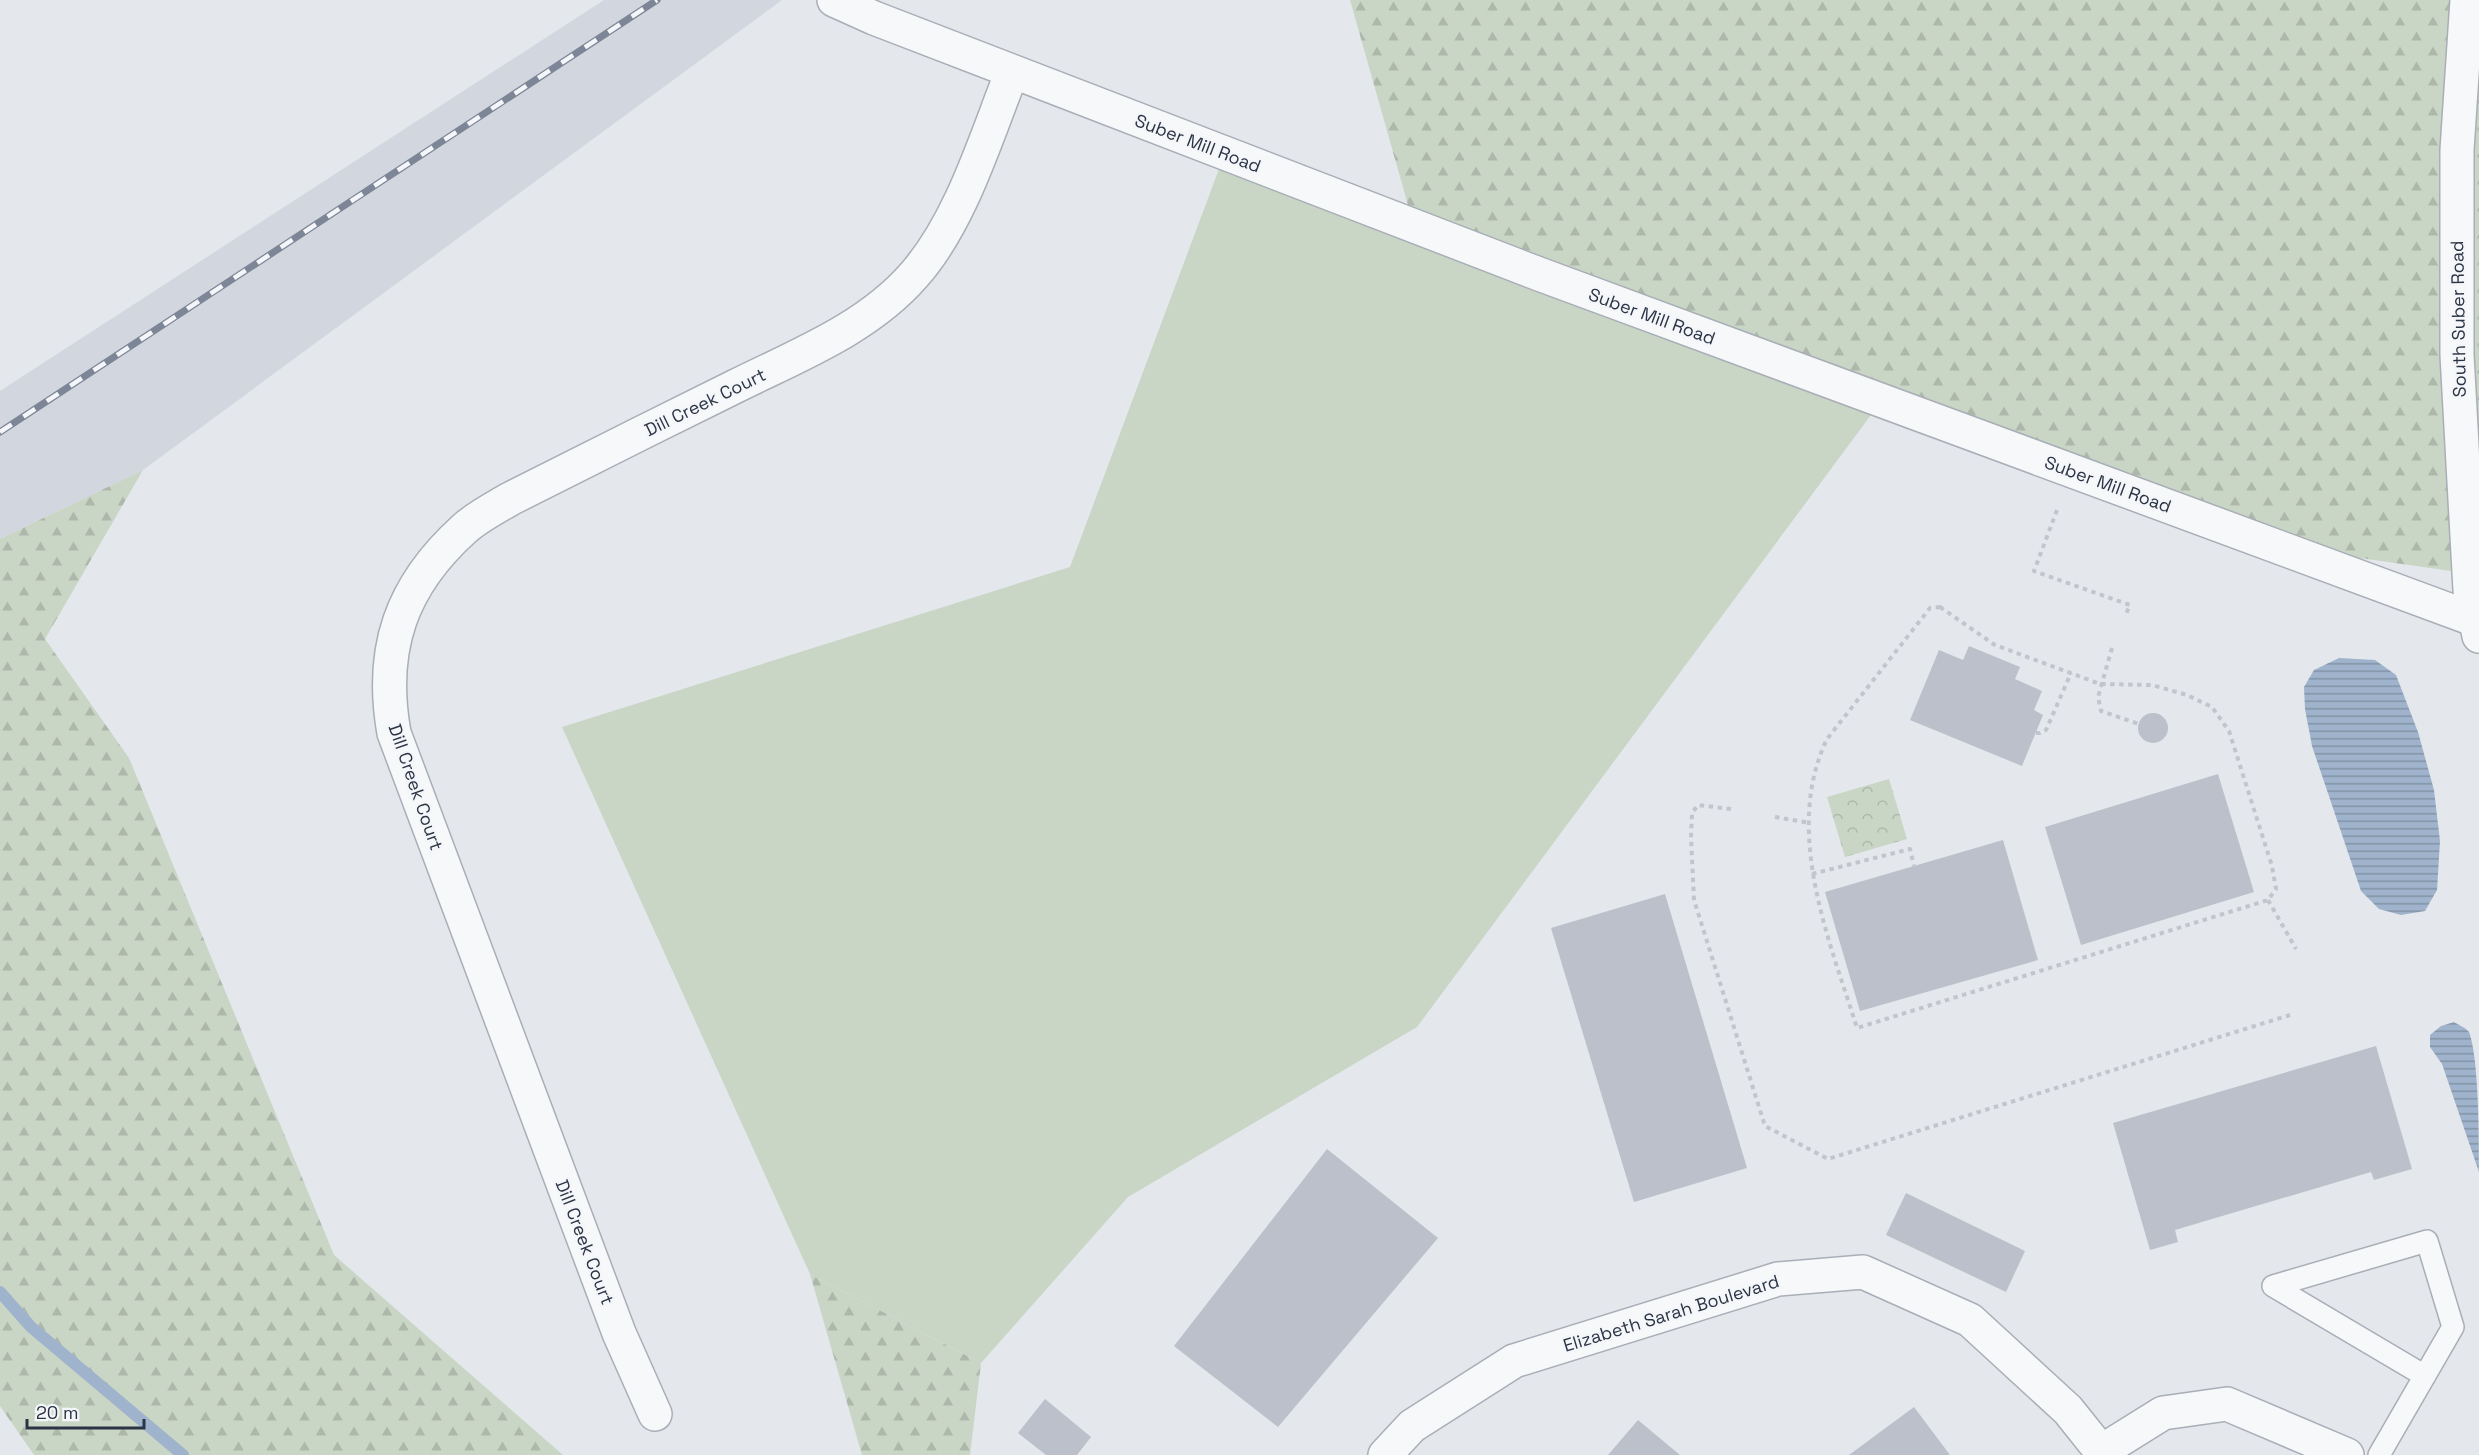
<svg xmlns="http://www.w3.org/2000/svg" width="2479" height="1455" font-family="'Space Grotesk',sans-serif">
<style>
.built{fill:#d2d6de}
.green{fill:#c9d6c5}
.forest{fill:url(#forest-firs)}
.park{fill:url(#park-crowns)}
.water{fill:url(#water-rules)}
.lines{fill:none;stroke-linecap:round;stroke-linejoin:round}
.stream{stroke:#9fb4cc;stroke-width:12}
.building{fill:#bbc0ca}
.service-casing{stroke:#a9aeb7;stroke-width:24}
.minor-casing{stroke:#a9aeb7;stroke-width:36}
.tertiary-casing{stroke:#a9aeb7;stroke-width:36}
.path{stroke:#c2c5cb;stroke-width:4;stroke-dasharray:4.5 4.5;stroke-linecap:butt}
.service{stroke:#f7f8fa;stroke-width:21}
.minor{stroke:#f7f8fa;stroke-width:33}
.tertiary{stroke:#f7f8fa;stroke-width:33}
.rail-casing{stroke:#7d8696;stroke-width:7}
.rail{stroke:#f4f6f9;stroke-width:4.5;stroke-dasharray:14;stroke-linecap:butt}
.labels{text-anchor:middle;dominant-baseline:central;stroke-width:5;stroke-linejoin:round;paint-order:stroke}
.street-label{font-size:18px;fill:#2b3445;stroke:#f4f6f9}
</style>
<defs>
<pattern id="forest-firs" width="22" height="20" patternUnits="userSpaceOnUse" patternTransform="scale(1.5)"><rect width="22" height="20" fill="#c9d6c5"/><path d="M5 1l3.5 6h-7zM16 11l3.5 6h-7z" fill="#adb8ab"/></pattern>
<pattern id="park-crowns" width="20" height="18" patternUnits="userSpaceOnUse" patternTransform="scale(1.5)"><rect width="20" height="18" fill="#c9d6c5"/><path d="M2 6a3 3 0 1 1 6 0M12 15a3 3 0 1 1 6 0" fill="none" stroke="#adb8ab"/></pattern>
<pattern id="water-rules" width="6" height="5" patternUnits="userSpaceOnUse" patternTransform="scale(1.5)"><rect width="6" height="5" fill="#9fb4cc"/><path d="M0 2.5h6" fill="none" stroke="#8293a7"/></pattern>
</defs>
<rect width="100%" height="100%" fill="#e4e7ec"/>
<polygon class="built" points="604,0 782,0 143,470 0,539 0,391"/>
<polygon class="green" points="1225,153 1891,388 1417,1027 1128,1197 981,1363 810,1274 562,727 1070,567"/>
<g class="forest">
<polygon points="1350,0 2476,0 2479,575 2346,556 1410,212"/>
<polygon points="143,470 45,639 129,758 334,1255 563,1455 34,1455 0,1406 0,539"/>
<polygon points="810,1274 981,1363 970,1455 862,1455"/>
</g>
<g class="park">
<polygon points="2479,0 2479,514 2465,346"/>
<polygon points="1889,779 1907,839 1845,857 1827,797"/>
</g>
<g class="water">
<polygon points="2339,658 2375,660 2396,675 2418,732 2434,790 2440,841 2437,890 2425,911 2401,915 2379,909 2361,891 2312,746 2305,709 2304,687 2314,670"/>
<path d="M2454,1022C2459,1025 2466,1028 2469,1032C2479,1058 2479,1139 2479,1172L2442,1064L2430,1047V1035L2441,1026Z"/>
</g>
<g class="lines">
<polyline class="stream" points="0,1292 31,1327 183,1455"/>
</g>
<g class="building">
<polygon points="1969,646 2020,667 2015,679 2042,691 2034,710 2043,715 2022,766 1910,720 1939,650 1963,660"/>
<circle cx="2153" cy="728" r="15"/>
<polygon points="2218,774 2254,892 2081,945 2045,827"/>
<polygon points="2003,840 2038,960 1860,1011 1825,892"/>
<polygon points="1665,894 1747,1168 1634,1202 1551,928"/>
<polygon points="2376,1046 2412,1169 2374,1180 2371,1172 2175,1230 2178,1242 2150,1250 2113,1123"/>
<polygon points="1327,1149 1438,1238 1278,1427 1174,1346"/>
<polygon points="1906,1193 2025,1251 2006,1292 1886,1235"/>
<polygon points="1045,1399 1091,1437 1077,1455 1046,1455 1018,1433"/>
<polygon points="1914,1407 1950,1455 1849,1455"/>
<polygon points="1638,1420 1680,1455 1608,1455"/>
</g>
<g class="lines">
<defs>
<polyline id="service" points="2379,1455 2453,1327 2427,1241 2273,1286 2425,1376"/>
<g id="minor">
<polyline points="834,0 874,18 1539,274 2476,620"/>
<path d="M655,1414L619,1333L394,733C379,649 401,586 464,529C477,517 495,508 510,499C585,461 659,424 734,387C796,356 867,329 914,275C961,222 986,137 1012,72"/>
<polyline points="2102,1451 2163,1413 2227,1404 2347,1455"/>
<polyline points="1385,1455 1412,1426 1514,1361 1778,1279 1863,1272 1970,1320 2068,1410 2104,1455"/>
</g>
<polyline id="tertiary" points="2467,0 2457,150 2457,355 2470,590 2479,636"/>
</defs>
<use href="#service" class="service-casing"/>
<use href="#minor" class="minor-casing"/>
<use href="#tertiary" class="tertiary-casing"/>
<g class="path">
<polyline points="2057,510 2034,571 2130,605 2126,614"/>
<path d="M1940,607L1995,645L2100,684L2152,685L2187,695L2212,707L2229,731L2272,866L2276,889L2268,900L1857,1028C1829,939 1783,831 1827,739L1930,608Z"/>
<polyline points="2112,648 2098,697 2101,711 2139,724"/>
<polyline points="2036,733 2040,733 2046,730 2071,673"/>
<polyline points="1731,809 1698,805 1692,813 1691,837 1694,900 1765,1126 1828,1159 2290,1015"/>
<polyline points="1775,817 1810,823"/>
<polyline points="1812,874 1910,849 1914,866"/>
<polyline points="2268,900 2296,949"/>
</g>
<use href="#service" class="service"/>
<use href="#minor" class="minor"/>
<use href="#tertiary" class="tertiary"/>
<defs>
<polyline id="rail" points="0,432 657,0"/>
</defs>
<use href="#rail" class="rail-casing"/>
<use href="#rail" class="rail"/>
</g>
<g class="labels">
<g class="street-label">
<text transform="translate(1198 143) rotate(21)">Suber Mill Road</text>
<text transform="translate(1652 316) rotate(20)">Suber Mill Road</text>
<text transform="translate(2458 319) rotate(-91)">South Suber Road</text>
<text transform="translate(705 402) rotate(-26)">Dill Creek Court</text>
<text transform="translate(2108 484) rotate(20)">Suber Mill Road</text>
<text transform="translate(416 787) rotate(71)">Dill Creek Court</text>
<text transform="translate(585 1242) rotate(69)">Dill Creek Court</text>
<text transform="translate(1671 1313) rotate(-17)">Elizabeth Sarah Boulevard</text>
</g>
</g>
<path d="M27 1419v9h117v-9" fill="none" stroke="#2b3445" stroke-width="3"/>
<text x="36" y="1419" font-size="18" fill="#2b3445" stroke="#f4f6f9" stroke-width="4.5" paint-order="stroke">20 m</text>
</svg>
